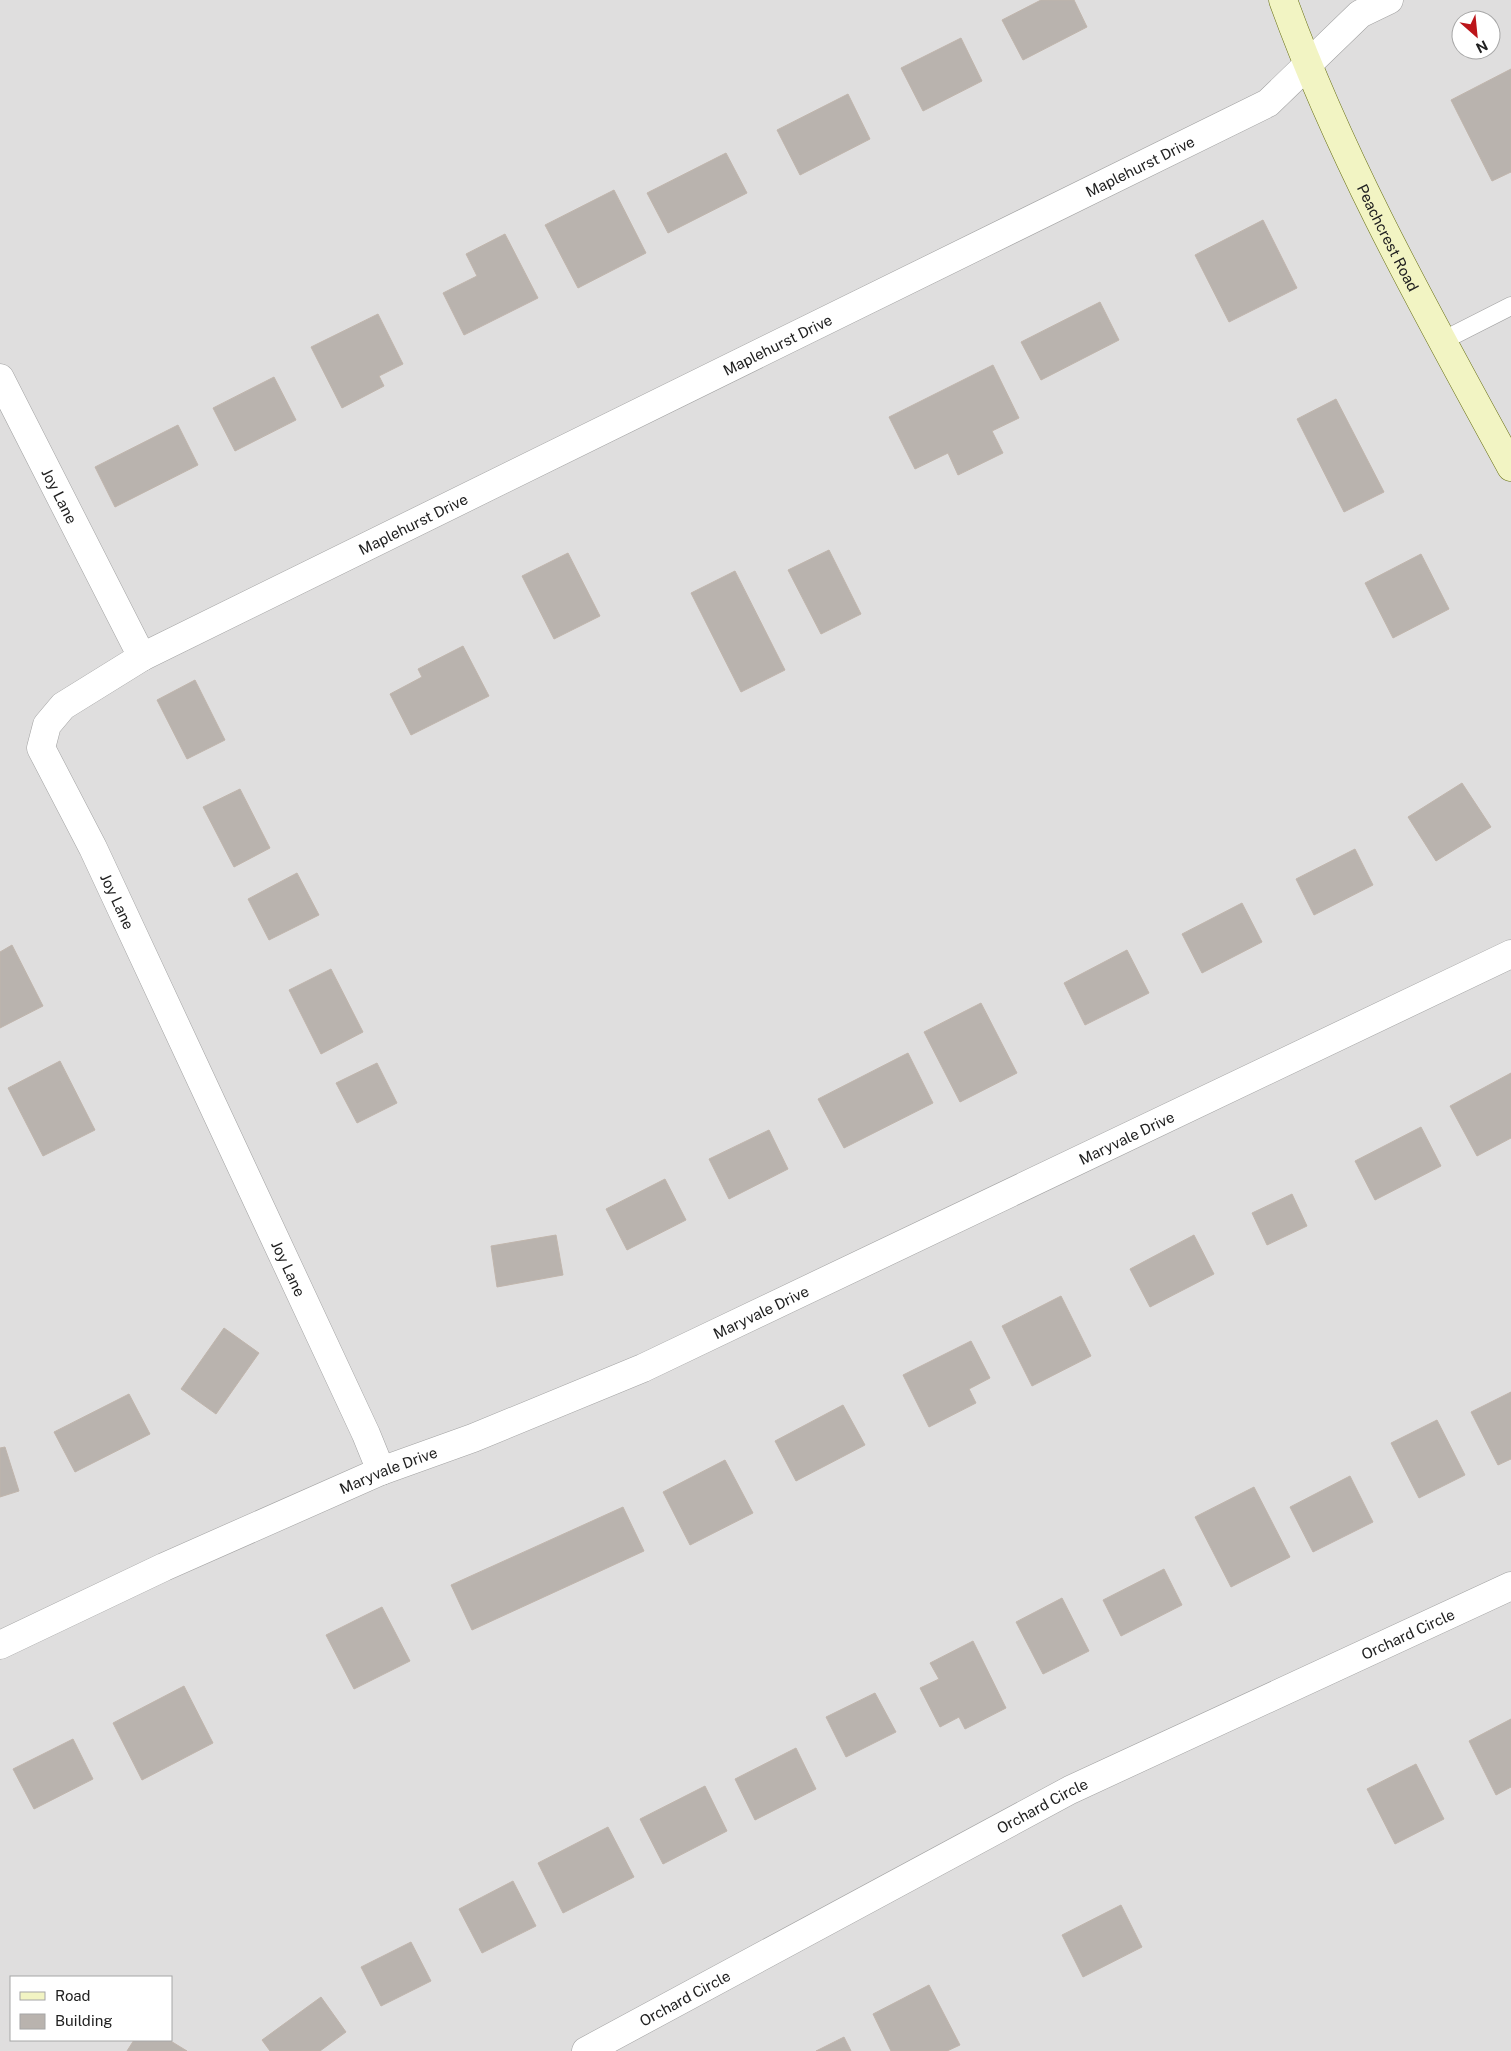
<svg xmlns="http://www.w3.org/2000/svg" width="1511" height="2051" font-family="'Public Sans',sans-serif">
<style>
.residential{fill:#dfdede;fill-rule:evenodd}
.building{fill:#b9b3ae;stroke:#c0b5ac}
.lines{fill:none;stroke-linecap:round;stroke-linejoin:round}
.lane-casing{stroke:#a2a2a2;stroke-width:19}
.street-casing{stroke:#a2a2a2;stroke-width:29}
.secondary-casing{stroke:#676f11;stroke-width:29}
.lane{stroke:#fff;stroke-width:18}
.street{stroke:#fff;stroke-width:28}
.secondary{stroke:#f2f4c3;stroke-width:28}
.labels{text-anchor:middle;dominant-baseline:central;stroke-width:4;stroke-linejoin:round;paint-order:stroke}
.street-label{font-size:15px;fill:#212121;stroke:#fff}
</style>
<rect width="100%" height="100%" fill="#f0ede8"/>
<path class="residential" d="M0,0H1511V2051H0ZM1461,20H1491V50H1461ZM11,1977H171V2040H11Z"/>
<g class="building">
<polygon points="1041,0 1074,0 1087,27 1023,60 1002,20"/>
<polygon points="961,38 982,81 923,111 901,68"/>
<polygon points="1511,69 1511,172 1492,181 1451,100"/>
<polygon points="848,94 870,139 800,175 777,130"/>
<polygon points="726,153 747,193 668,233 647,193"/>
<polygon points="614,190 646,253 578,288 545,225"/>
<polygon points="1263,220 1297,288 1229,322 1195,255"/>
<polygon points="505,234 538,298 464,335 443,293 477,276 466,254"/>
<polygon points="1100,302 1119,340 1041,380 1021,342"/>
<polygon points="378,314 403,364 379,376 384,386 342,408 311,347"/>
<polygon points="993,365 1019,418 992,431 1003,453 958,475 948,453 915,469 889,417"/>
<polygon points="274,377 296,420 235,451 213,408"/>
<polygon points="1336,399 1384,492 1344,512 1297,419"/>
<polygon points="178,425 198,465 115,507 95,467"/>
<polygon points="829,550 861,614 821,634 788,570"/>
<polygon points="568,553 600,616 554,639 522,576"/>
<polygon points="1421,554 1449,609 1393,638 1365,583"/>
<polygon points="735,571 785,670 741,692 691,593"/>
<polygon points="463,646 489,696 411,735 390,694 422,677 418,669"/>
<polygon points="195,680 225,740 187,759 157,700"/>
<polygon points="1462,783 1491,827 1436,861 1408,817"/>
<polygon points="240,789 270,848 234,867 203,807"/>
<polygon points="1355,849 1373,885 1314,915 1296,879"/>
<polygon points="297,873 319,915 269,940 248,899"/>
<polygon points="1242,903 1262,942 1202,973 1182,934"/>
<polygon points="12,945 43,1006 0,1028 0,952"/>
<polygon points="1127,950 1149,993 1085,1025 1064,983"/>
<polygon points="331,969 363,1032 321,1054 289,990"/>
<polygon points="981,1003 1017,1073 960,1102 924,1032"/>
<polygon points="908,1053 933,1103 844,1148 818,1099"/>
<polygon points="60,1061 95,1130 43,1156 8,1088"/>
<polygon points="377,1063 397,1103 357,1123 336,1083"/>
<polygon points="1511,1073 1511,1138 1477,1156 1450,1106"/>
<polygon points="1421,1127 1441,1166 1375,1200 1355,1161"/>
<polygon points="769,1130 788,1169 729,1199 709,1159"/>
<polygon points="665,1179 686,1220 627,1250 606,1209"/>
<polygon points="1292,1194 1307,1226 1267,1245 1252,1213"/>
<polygon points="556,1235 563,1275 497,1287 491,1246"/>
<polygon points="1194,1235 1214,1274 1150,1307 1130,1269"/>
<polygon points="1061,1296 1091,1356 1032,1386 1002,1326"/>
<polygon points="224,1328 259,1353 216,1414 181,1389"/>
<polygon points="971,1341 990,1378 969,1389 976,1403 929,1427 903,1375"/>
<polygon points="1511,1392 1511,1459 1498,1465 1471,1412"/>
<polygon points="129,1394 150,1434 75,1472 54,1432"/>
<polygon points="843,1405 865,1445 796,1481 775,1441"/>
<polygon points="1437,1420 1465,1475 1419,1498 1391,1443"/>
<polygon points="5,1447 19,1491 0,1497 0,1448"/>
<polygon points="725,1460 753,1513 690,1545 663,1492"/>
<polygon points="1350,1476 1373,1522 1313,1552 1290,1507"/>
<polygon points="1254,1487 1290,1557 1231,1587 1195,1517"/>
<polygon points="623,1507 644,1551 472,1630 451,1585"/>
<polygon points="1164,1569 1182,1605 1121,1636 1103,1600"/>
<polygon points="1062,1598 1089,1651 1043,1674 1016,1622"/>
<polygon points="382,1607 410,1661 354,1689 326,1635"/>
<polygon points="973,1641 1006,1708 965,1729 959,1717 940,1727 920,1688 939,1679 930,1663"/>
<polygon points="184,1686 213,1743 142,1780 113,1723"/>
<polygon points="875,1693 896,1732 846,1757 826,1717"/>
<polygon points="1511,1719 1511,1787 1496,1795 1469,1741"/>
<polygon points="73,1739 93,1779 34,1809 13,1769"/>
<polygon points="796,1748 816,1789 755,1820 735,1779"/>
<polygon points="1416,1764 1444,1819 1395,1844 1367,1789"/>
<polygon points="705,1786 727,1831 663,1864 640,1819"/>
<polygon points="608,1827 634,1877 563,1913 538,1863"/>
<polygon points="513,1881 536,1926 482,1953 459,1909"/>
<polygon points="1121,1905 1142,1947 1083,1977 1062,1935"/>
<polygon points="411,1942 431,1981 381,2006 361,1967"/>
<polygon points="929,1985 960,2045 947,2051 891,2051 873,2014"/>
<polygon points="321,1997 346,2032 320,2051 270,2051 262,2040"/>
<polygon points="844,2037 851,2051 816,2051"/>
<polygon points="134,2040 169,2040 187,2051 127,2051"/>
</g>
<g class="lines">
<defs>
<polyline id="lane" points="1442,341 1511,306"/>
<g id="street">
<path id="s1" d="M0,378L142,657L63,706L47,725L41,748L93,848L366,1434L381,1471"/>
<path id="s2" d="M142,657L1268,103L1360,14L1389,0"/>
<path id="s3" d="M0,1645L164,1567L381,1471L473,1438L643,1368L1511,954"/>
<path id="s4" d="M586,2051L1070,1790L1511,1586"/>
</g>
<g id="secondary">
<path id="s5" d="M1283,0C1342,163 1428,315 1511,467"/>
</g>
</defs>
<use href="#lane" class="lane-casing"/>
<use href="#street" class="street-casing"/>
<use href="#secondary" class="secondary-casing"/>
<use href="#lane" class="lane"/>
<use href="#street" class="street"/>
<use href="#secondary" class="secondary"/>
</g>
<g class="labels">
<g class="street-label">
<text stroke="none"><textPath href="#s2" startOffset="1112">Maplehurst Drive</textPath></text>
<text stroke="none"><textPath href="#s5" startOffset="260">Peachcrest Road</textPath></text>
<text stroke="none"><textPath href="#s2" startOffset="708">Maplehurst Drive</textPath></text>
<text stroke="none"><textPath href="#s1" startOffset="132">Joy Lane</textPath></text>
<text stroke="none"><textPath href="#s2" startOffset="302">Maplehurst Drive</textPath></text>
<text stroke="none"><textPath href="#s1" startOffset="626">Joy Lane</textPath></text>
<text stroke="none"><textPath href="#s3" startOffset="1236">Maryvale Drive</textPath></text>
<text stroke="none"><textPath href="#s1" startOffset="1031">Joy Lane</textPath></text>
<text stroke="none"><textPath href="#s3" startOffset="831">Maryvale Drive</textPath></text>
<text stroke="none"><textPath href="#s3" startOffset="426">Maryvale Drive</textPath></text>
<text stroke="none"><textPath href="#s4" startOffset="922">Orchard Circle</textPath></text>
<text stroke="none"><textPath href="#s4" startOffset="518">Orchard Circle</textPath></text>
<text stroke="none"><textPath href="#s4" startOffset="112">Orchard Circle</textPath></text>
</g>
</g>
<rect x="10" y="1976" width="162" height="65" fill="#ffffff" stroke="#a6a6a6"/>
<rect x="20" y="1992" width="25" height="8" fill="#f2f4c3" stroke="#a6a6a6"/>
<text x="55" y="2001" font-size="15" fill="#212121">Road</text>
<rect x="20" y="2014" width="25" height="15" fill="#b9b3ae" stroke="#a6a6a6"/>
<text x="55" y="2026" font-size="15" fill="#212121">Building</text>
<g transform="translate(1476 35) rotate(153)"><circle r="24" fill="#ffffff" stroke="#a6a6a6"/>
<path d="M0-4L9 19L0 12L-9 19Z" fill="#bc151a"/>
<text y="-8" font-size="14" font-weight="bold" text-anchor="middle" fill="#212121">N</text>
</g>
</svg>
